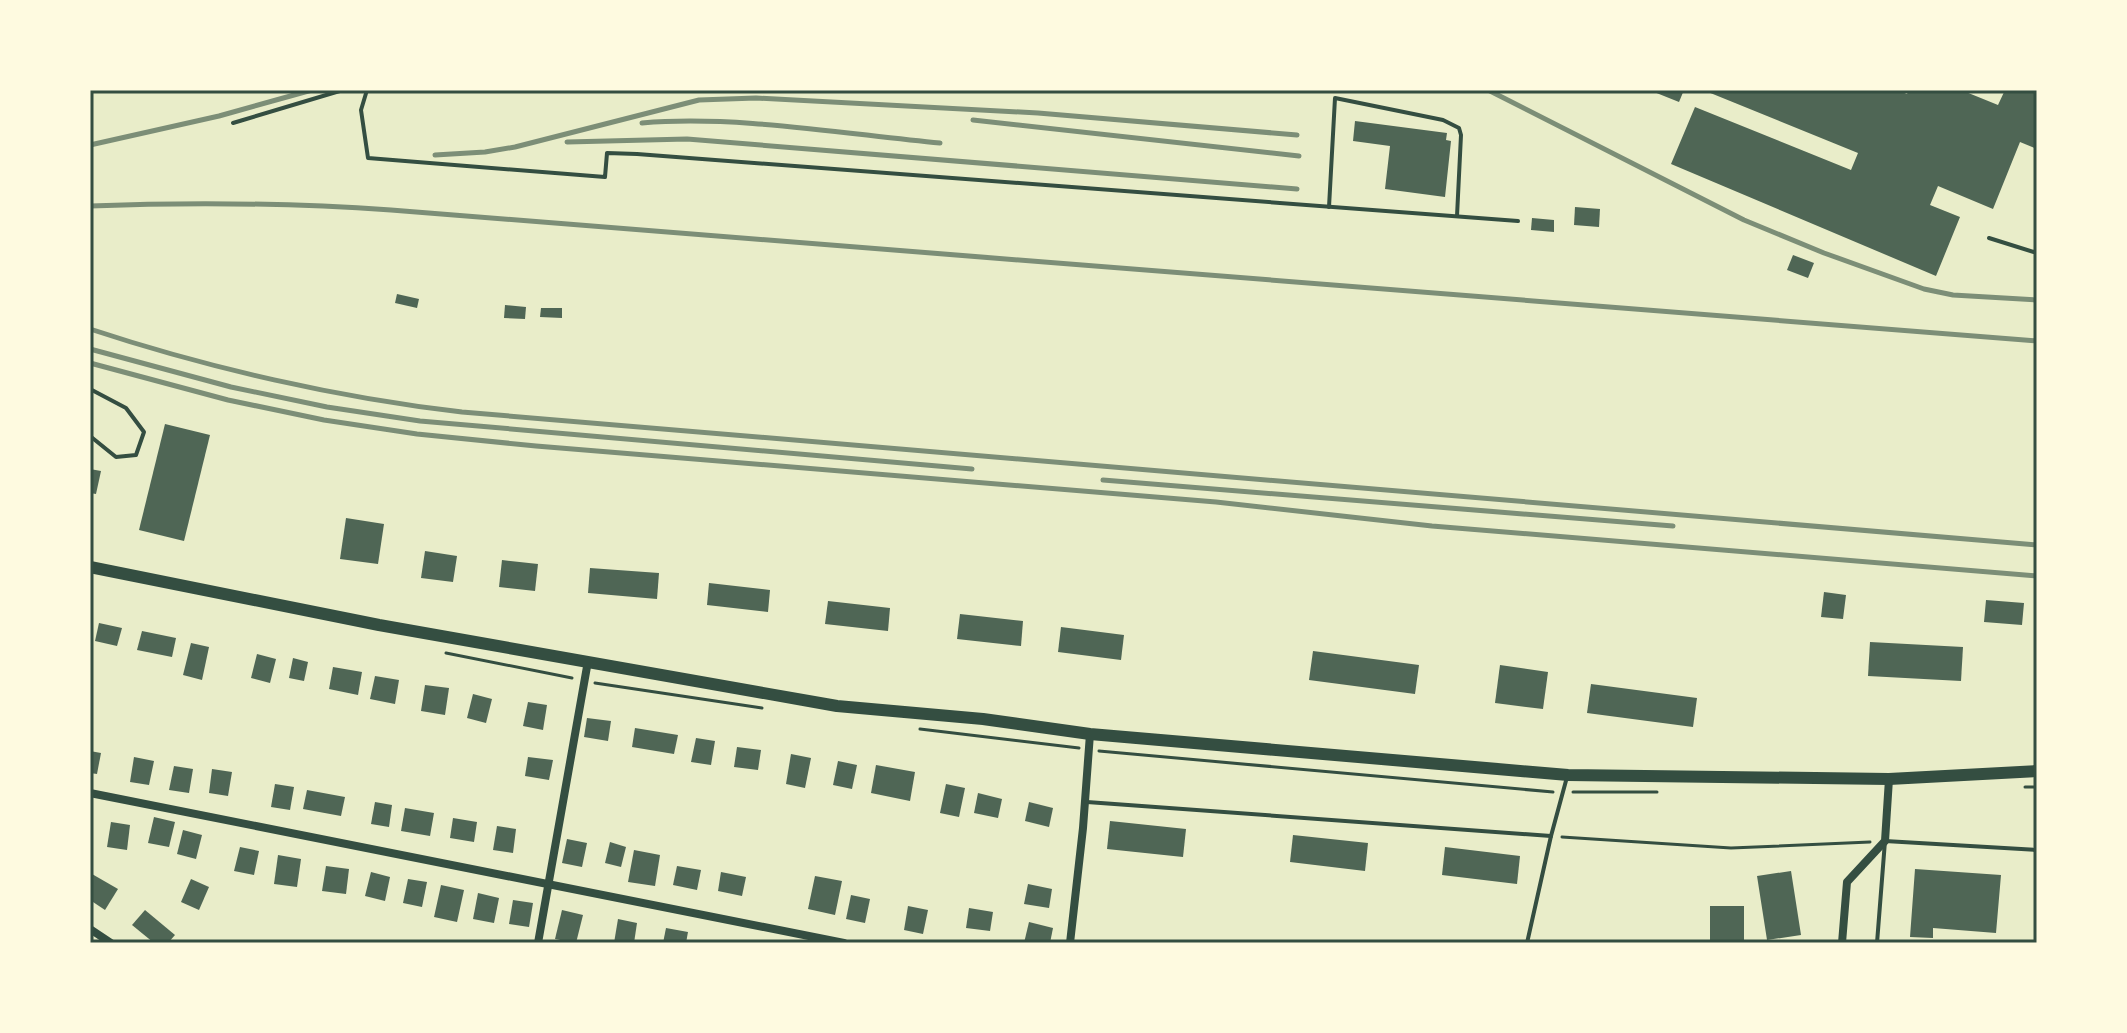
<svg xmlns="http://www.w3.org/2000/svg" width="2127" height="1033" font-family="Merriweather,serif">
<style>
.building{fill:#4f6655}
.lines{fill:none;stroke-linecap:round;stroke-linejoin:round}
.path{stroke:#344e41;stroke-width:3}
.service{stroke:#344e41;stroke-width:4}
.minor{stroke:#344e41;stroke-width:8}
.secondary{stroke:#344e41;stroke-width:12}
.rail{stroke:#7c8e77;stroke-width:5}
.neatline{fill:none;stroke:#344e41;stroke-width:3}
</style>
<rect width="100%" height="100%" fill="#e9edc9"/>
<g class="building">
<polygon points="1649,90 1684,90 1679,102"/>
<polygon points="1703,90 1897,90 1907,94 1909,90 1961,90 1998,105 2005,90 2037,90 2037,149 2020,142 1993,209 1938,186 1930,205 1960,217 1936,276 1671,164 1695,107 1851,170 1858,153"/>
<polygon points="1355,121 1447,133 1446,140 1451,141 1445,197 1385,189 1390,146 1353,141"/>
<polygon points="1575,207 1600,209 1599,227 1574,225"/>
<polygon points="1532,218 1554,220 1554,232 1531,230"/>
<polygon points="1793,255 1814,263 1808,278 1787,270"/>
<polygon points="397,294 419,299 417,308 395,303"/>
<polygon points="505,305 526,307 525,319 504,318"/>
<polygon points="541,308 562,308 562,318 540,317"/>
<polygon points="165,424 210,435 184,541 139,530"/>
<polygon points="90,469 101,471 96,494 90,493"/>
<polygon points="346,518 384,524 378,564 340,559"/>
<polygon points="425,551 457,556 453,582 421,578"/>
<polygon points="502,560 538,564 535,591 499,587"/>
<polygon points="590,568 659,573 657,599 588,593"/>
<polygon points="709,583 770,590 768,612 707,605"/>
<polygon points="1824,592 1846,595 1843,619 1821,617"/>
<polygon points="1986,600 2024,603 2022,625 1984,622"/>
<polygon points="828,601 890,608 888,631 825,624"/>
<polygon points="960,614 1023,621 1021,646 957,639"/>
<polygon points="99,623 122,628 117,646 95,641"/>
<polygon points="1061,627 1124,635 1121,660 1058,652"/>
<polygon points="142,631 176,638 172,657 137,650"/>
<polygon points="1870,642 1963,647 1961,681 1868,676"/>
<polygon points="191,643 209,647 202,680 183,675"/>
<polygon points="1313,651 1419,665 1415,694 1309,680"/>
<polygon points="257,654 276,659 270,683 251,678"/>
<polygon points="293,658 308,662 304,681 289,678"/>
<polygon points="1500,665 1548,672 1543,709 1495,703"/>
<polygon points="333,667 362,672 358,695 329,689"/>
<polygon points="375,676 399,680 395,704 370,699"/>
<polygon points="1591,684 1697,698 1693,727 1587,713"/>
<polygon points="425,685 449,688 445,715 421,711"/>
<polygon points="473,694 492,699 486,723 467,718"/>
<polygon points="528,702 547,705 543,730 523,726"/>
<polygon points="587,718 611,721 608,741 584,737"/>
<polygon points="635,728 678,735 674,754 632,747"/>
<polygon points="696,738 715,741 711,765 691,762"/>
<polygon points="737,747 761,750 758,770 734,767"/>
<polygon points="90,751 101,753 97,774 90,773"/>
<polygon points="791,754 811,758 805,788 786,784"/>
<polygon points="134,757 154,761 149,785 130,782"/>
<polygon points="528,757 553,760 549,780 525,776"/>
<polygon points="838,761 857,765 852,789 833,785"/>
<polygon points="876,765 915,772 910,801 871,793"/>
<polygon points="174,766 193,769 189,793 169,790"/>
<polygon points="212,769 232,772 228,796 209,793"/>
<polygon points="275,784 294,787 290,810 271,807"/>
<polygon points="946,784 965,788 959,817 940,813"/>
<polygon points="307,790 345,797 341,816 303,809"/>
<polygon points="978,793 1002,799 998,818 974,813"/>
<polygon points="375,802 392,805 389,827 371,824"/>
<polygon points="1029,802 1053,808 1049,827 1025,821"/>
<polygon points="405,808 434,813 430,836 401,831"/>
<polygon points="154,817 175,822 169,847 148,843"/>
<polygon points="453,818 477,822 474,842 450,838"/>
<polygon points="1110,821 1186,829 1183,857 1107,849"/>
<polygon points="111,822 130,825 127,850 107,847"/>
<polygon points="497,826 516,829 513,853 493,850"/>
<polygon points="183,830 202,835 196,859 177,854"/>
<polygon points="1293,835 1368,843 1365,871 1290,862"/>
<polygon points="567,839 587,843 582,867 562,863"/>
<polygon points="610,842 626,847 621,867 605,863"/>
<polygon points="240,847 259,851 254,875 234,871"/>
<polygon points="1445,847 1520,856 1517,884 1442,875"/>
<polygon points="634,850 660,855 655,886 628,882"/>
<polygon points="278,855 301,859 297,887 274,884"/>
<polygon points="326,866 349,869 346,894 322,891"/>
<polygon points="677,866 701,870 697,890 673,885"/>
<polygon points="1915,869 2001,875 1996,933 1933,928 1933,938 1910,937"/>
<polygon points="1791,871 1801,935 1767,940 1757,876"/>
<polygon points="371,872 390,877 385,901 365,896"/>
<polygon points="721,872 746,877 742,896 718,891"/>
<polygon points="92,874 118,889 105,910 90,900 90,878"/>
<polygon points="815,876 842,881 835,915 808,909"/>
<polygon points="191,879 209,887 199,910 181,902"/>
<polygon points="408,879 427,882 422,907 403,903"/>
<polygon points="1028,884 1052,889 1049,908 1024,904"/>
<polygon points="441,885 464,890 457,922 434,917"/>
<polygon points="478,893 499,898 494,923 473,919"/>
<polygon points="851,895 870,899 865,923 846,919"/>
<polygon points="513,900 533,903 529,927 509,924"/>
<polygon points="908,906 928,910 923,934 904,930"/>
<rect x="1710" y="906" width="34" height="37"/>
<polygon points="969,908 993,912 990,931 966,928"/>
<polygon points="145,910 175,935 168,943 154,943 132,925"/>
<polygon points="562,910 583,915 576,943 555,939"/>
<polygon points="618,919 637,923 634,943 614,943"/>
<polygon points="1029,922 1053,928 1050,943 1024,943"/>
<polygon points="666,928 688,932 686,943 663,943"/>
</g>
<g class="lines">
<g class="path">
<polyline points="446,653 572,678"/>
<polyline points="595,683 762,708"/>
<polyline points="920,729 1079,748"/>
<polyline points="1099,751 1553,792"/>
<polyline points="2025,787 2037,787"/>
<polyline points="1573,792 1657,792"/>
<polyline points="1562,837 1731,848 1870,842"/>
</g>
<g class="service">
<polyline points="367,90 361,110 368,158 605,177 607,153 637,154 1518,221"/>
<polyline points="233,123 343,90"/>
<polyline points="1329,207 1335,98 1443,120 1459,128 1461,135 1457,216"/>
<polyline points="1989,238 2037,253"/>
<polyline points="90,389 126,408 144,432 136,455 116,457 90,436"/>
<polyline points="1087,802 1551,836"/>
<polyline points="1527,943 1551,836 1567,777"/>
<polyline points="1877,943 1885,841 2037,850"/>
</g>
<g class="minor">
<polyline points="90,793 844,943"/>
<polyline points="90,929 111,943"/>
<polyline points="538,943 588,661"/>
<polyline points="1070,943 1083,828 1090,734"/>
<polyline points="1842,943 1847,882 1885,841 1889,779"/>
</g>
<polyline class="secondary" points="90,567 379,625 837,706 983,719 1090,734 1568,775 1889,779 2037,771"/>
<g class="rail">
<polyline points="1488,90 1744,220 1824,253 1924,289 1953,295 2037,300"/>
<polyline points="973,120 1299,156"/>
<path d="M642,123C736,115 845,134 940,143"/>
<polyline points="567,142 687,139 1297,189"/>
<polyline points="90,145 219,116 312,90"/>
<polyline points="435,155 485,152 515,147 699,100 756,98 1038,113 1297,135"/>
<path d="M90,206C191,202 290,203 391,210L2037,341"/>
<path d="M90,329C208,368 339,398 462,412L2037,545"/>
<polyline points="90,349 231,387 327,407 420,421 972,469"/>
<polyline points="90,363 228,400 324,420 417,434 536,446 1216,502 1432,526 2037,576"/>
<polyline points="1103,480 1673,526"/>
</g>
</g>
<rect width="2127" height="1033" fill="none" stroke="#fefae0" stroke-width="184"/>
<rect x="92" y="92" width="1943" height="849" class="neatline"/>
</svg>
